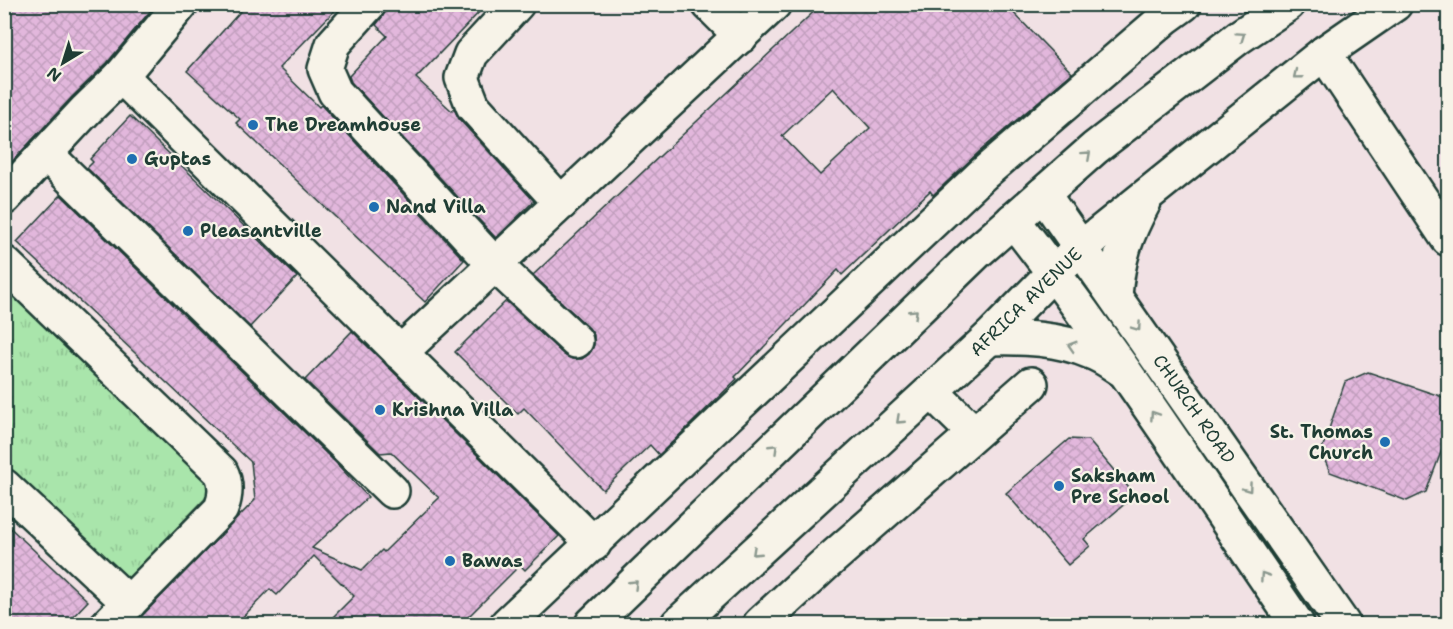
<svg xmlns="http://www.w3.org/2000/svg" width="1453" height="629" font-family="'Shantell Sans',sans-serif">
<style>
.grass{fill:url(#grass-tufts);stroke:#649170;stroke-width:1.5}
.building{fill:url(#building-cross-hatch);stroke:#1f3d34;stroke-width:1.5;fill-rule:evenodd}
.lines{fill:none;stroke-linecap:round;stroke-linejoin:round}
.minor-casing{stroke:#1f3d34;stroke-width:38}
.major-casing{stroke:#1f3d34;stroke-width:38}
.minor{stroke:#f7f3e8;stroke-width:33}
.major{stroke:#f7f3e8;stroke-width:33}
.oneway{stroke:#8b988e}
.poi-dot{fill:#1f6fb2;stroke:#f7f3e8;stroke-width:2}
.labels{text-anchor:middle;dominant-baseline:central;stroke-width:4.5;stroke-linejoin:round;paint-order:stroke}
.poi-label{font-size:18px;font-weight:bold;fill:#1f3d34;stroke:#f7f3e8;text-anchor:start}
.street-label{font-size:18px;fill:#1f3d34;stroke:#f7f3e8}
</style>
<defs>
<pattern id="grass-tufts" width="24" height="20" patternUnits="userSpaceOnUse" patternTransform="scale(1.5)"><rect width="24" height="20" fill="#a9e5ab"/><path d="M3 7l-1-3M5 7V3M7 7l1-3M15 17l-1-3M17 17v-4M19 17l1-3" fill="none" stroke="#91c594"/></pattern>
<pattern id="building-cross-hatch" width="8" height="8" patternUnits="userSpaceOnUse" patternTransform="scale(1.5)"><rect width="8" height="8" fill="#e2b7dc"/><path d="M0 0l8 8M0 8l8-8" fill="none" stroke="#c19ebd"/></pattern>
</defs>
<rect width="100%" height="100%" fill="#f1e1e4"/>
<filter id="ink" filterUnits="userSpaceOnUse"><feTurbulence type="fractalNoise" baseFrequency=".0167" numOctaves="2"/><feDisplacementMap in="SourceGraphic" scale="12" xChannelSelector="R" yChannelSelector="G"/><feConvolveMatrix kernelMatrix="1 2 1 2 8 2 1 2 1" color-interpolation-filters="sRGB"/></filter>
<g filter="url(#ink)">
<polygon class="grass" points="4,285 216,487 123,584 5,471"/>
<g class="building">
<polygon points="4,4 156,4 107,63 72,97 4,170"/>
<polygon points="247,4 341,4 279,68 319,107 321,105 464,260 425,302 236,123 240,119 187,71"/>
<polygon points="387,4 487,4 416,78 452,111 454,109 459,119 534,201 496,238 351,82 349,76 387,36 376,25 383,16"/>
<path d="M822,4H1005L1072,73L980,151L933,195L930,191L842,275L838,270L735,377L737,379L659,455L650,445L603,490L524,408L518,414L455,352L506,301L564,355L572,359H582L589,354L594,345V335L589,328L533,275ZM833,88L870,128L820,175L782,136Z"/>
<polygon points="130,116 297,277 250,327 87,168 93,162 90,159"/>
<polygon points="61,195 336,463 368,497 312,548 362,570 382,550 384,552 439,498 391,452 380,453 305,380 352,331 559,536 525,570 520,565 461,624 326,624 354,596 314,556 277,595 270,589 236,624 134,624 255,500 251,462 17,242"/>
<polygon points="1368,372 1449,399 1449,431 1426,492 1407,501 1330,472 1321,452 1345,382"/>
<polygon points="1069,439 1088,440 1135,495 1084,539 1090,546 1068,565 1006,493"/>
<polygon points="4,522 88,601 66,624 4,624"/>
</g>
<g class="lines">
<defs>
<g id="minor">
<polyline points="369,4 333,44 325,69 335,92 494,264 576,341"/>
<polyline points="517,4 471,54 462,78 473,106 561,203"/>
<polyline points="709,4 741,36"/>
<polyline points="1324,53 1448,239"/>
<polyline points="121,76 594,544"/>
<polyline points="46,154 392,491"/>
<polyline points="1043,194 1343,624"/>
<polyline points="4,198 86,110 121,76 181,4"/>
<path d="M1013,220C1115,350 1204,489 1297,624"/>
<path d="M4,263L221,472C227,484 226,496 221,509L108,624"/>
<polyline points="400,353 774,4"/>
<polyline points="931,391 974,433"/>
<polyline points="4,486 129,603"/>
<polyline points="507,624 983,174 1166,17 1184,4"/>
<polyline points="760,624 823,566 1031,384"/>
</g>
<g id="major">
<path d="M1115,296C1118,258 1126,235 1144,202"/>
<path d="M989,338C1024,337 1058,338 1091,352C1103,356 1114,365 1124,371"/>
<polyline points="592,624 976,253 1095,148 1239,37 1288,4"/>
<polyline points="678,624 989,338 1054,272 1081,248 1324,53 1395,4"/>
</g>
</defs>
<use href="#minor" class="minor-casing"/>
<use href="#major" class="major-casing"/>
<use href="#minor" class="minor"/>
<use href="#major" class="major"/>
</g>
<defs><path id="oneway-chevron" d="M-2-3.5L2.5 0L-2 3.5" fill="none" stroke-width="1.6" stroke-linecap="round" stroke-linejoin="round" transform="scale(1.5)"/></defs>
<g class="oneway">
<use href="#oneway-chevron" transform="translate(1241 36) rotate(-35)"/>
<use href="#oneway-chevron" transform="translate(1297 75) rotate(141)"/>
<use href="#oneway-chevron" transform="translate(1087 155) rotate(-42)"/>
<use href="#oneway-chevron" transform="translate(914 313) rotate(-44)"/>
<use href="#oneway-chevron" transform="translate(1137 327) rotate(55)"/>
<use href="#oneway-chevron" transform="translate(1072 346) rotate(-163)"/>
<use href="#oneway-chevron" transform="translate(1154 415) rotate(-124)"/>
<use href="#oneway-chevron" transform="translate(900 420) rotate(137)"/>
<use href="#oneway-chevron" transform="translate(774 448) rotate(-44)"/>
<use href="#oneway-chevron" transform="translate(1248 488) rotate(55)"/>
<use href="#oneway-chevron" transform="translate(756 552) rotate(137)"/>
<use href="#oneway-chevron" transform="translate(1264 576) rotate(-124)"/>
<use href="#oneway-chevron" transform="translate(634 584) rotate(-44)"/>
</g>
</g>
<g class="poi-dot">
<circle cx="253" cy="125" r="6"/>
<circle cx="132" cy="159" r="6"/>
<circle cx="374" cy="207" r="6"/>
<circle cx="188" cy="231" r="6"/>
<circle cx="380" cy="410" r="6"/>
<circle cx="1385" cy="442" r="6"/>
<circle cx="1059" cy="486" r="6"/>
<circle cx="450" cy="561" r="6"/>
</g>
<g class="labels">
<g class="poi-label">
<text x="265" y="125">The Dreamhouse</text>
<text x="144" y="159">Guptas</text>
<text x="386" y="207">Nand Villa</text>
<text x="200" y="231">Pleasantville</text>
<text x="392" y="410">Krishna Villa</text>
<text x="1373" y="432" text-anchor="end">St. Thomas<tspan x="1373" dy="21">Church</tspan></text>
<text x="1071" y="476">Saksham<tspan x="1071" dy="21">Pre School</tspan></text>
<text x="462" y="561">Bawas</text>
</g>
<g class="street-label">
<text transform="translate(1026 302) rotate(-44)">AFRICA AVENUE</text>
<text transform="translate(1194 409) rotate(55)">CHURCH ROAD</text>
</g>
</g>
<rect width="1453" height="629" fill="none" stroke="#f7f3e8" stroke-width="24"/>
<rect x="12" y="12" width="1429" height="605" fill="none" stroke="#1f3d34" stroke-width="2" filter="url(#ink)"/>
<g transform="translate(63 63) rotate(218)" stroke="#f7f3e8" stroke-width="4.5" paint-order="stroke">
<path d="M0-4.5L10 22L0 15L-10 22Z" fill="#1f3d34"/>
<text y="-9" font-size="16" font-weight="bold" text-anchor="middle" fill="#1f3d34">N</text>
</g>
</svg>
